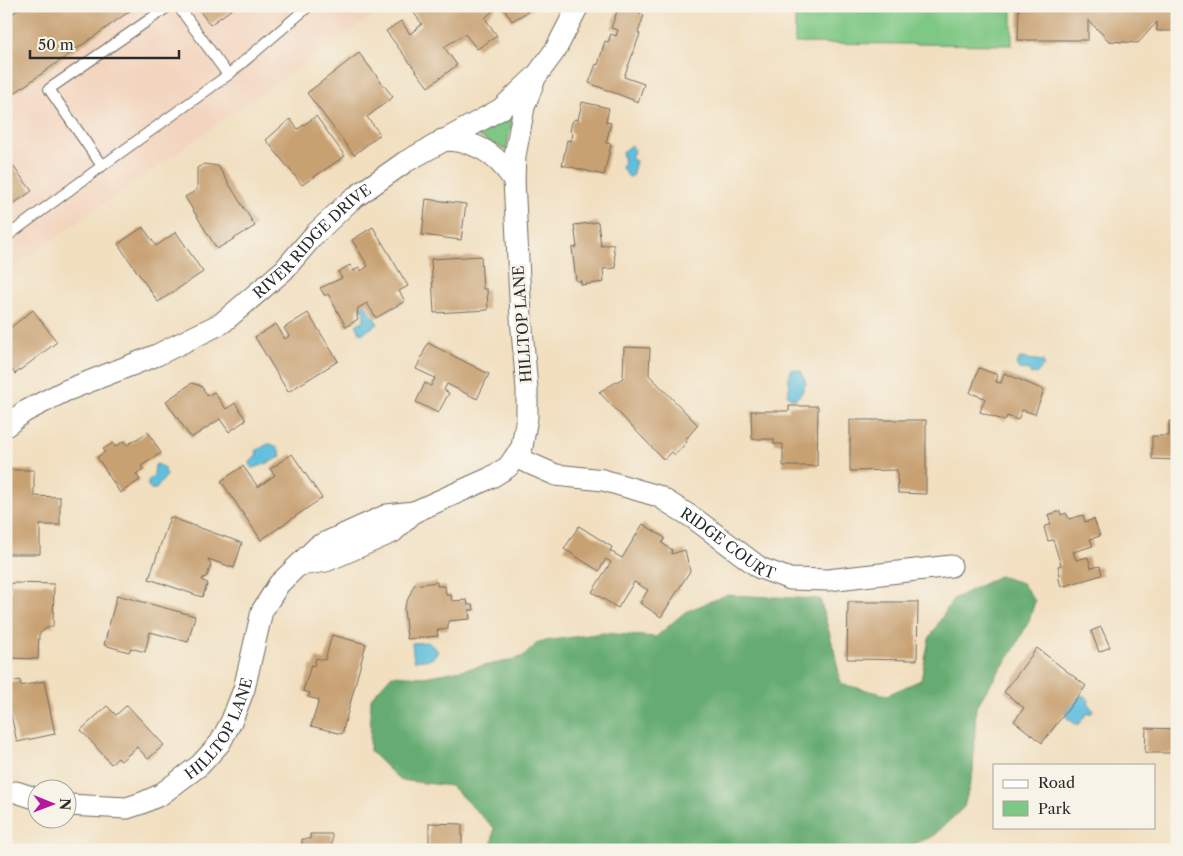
<svg xmlns="http://www.w3.org/2000/svg" width="1183" height="856" font-family="'Libre Caslon Text',serif">
<style>
.built{fill:#f3d4be}
.green{fill:#7ec784;stroke:#547958}
.forest{fill:#66ac72;stroke:#486c4e}
.water{fill:#5ebfdd;stroke:#447584}
.building{fill:#c8a173}
.lines{fill:none;stroke-linecap:round;stroke-linejoin:round}
.service-casing{stroke:#706a5f;stroke-width:12}
.minor-casing{stroke:#706a5f;stroke-width:23}
.service{stroke:#fff;stroke-width:10}
.minor{stroke:#fff;stroke-width:21}
.labels{text-anchor:middle;dominant-baseline:central;stroke-width:5;stroke-linejoin:round;paint-order:stroke}
.street-label{font-size:15px;fill:#2b2b2b;stroke:#f7f3e8}
</style>
<rect width="100%" height="100%" fill="#f7f3e8"/>
<filter id="ink" filterUnits="userSpaceOnUse"><feTurbulence type="fractalNoise" baseFrequency=".02" numOctaves="2"/><feDisplacementMap in="SourceGraphic" scale="10" xChannelSelector="R" yChannelSelector="G"/><feConvolveMatrix kernelMatrix="1 2 1 2 8 2 1 2 1" color-interpolation-filters="sRGB"/></filter>
<filter id="wash" filterUnits="userSpaceOnUse"><feTurbulence type="fractalNoise" baseFrequency=".0096" numOctaves="4" result="noise"/><feDisplacementMap in="SourceGraphic" scale="20" xChannelSelector="R" yChannelSelector="G"/><feGaussianBlur stdDeviation="1.12" result="paint"/><feColorMatrix in="noise" values="0 0 0 0 0 0 0 0 0 0 0 0 0 0 0 0 0 1.4 0 .05"/><feComposite in="paint" operator="in"/></filter>
<g filter="url(#wash)">
<rect width="100%" height="100%" fill="#f1dfc0"/>
<polygon class="built" points="6,6 386,6 6,272"/>
<g class="green">
<polygon points="795,6 1012,6 1012,45 795,43"/>
<polygon points="514,113 506,150 478,136 478,133"/>
</g>
<polygon class="forest" points="999,576 1022,583 1035,601 1029,621 1013,651 995,677 976,707 973,772 964,807 933,836 901,850 491,850 494,828 451,786 400,780 370,751 371,698 392,675 424,677 509,661 524,656 538,642 603,633 656,637 685,612 726,595 820,599 834,650 841,684 887,695 921,680 929,639 953,599"/>
<g class="water">
<polygon points="631,145 635,150 631,157 633,160 636,161 632,176 629,177 622,168 624,163 622,152"/>
<polygon points="364,303 378,324 361,334 356,325 364,320 364,313 360,306"/>
<polygon points="1020,358 1043,361 1044,366 1037,373 1031,375 1029,370 1019,369 1016,364"/>
<polygon points="792,369 801,371 806,383 801,394 795,399 789,397 787,394 790,386 788,377"/>
<path d="M268,444C276,444 280,450 281,457C274,460 258,468 251,468L250,462L257,455L256,451Z"/>
<polygon points="157,464 163,467 167,475 156,489 151,489 148,486 148,481 154,475 155,465"/>
<polygon points="428,642 438,651 432,659 414,661 412,643"/>
<polygon points="1080,696 1085,696 1089,700 1088,704 1093,710 1092,713 1086,714 1079,724 1075,724 1067,718 1066,713"/>
</g>
<g id="blocks">
<g class="building">
<polygon points="23,6 137,6 6,99 6,18"/>
<polygon points="196,6 236,6 210,25"/>
<polygon points="419,6 498,6 485,18 497,36 477,49 465,34 444,47 457,65 428,87 386,31 401,21 410,34 422,24 412,10"/>
<polygon points="502,6 537,6 512,21"/>
<polygon points="619,6 644,15 638,33 640,34 624,77 644,84 638,102 589,83 596,64 598,65 605,41 608,42 611,34 616,36 618,30 611,28"/>
<polygon points="1019,6 1177,6 1177,31 1157,31 1157,22 1138,43 1109,41 1088,20 1088,40 1018,40"/>
<polygon points="359,53 393,97 367,117 380,134 354,155 307,93"/>
<polygon points="582,102 609,108 606,122 611,123 606,143 611,144 604,175 562,165 567,140 571,141 573,134 570,131 572,122 575,119 578,120"/>
<polygon points="316,116 345,156 302,185 266,140 290,119 298,129"/>
<polygon points="6,157 32,191 6,209"/>
<polygon points="204,164 218,166 255,226 217,249 185,197 197,190 197,168"/>
<polygon points="426,199 466,204 461,240 422,235"/>
<polygon points="598,222 601,246 613,244 616,268 603,269 604,282 581,285 581,281 576,281 572,248 577,247 574,225"/>
<polygon points="143,227 156,246 176,232 203,272 158,302 118,244"/>
<polygon points="373,227 408,286 399,291 405,301 376,318 367,303 358,308 357,317 358,319 346,327 328,294 325,296 320,288 342,278 338,272 350,265 354,271 359,267 361,271 368,266 352,240"/>
<polygon points="481,256 483,289 487,289 488,310 434,313 431,259"/>
<polygon points="33,310 57,342 15,374 6,362 6,331"/>
<polygon points="308,313 338,361 288,392 255,337 276,324 285,339 289,336 284,328"/>
<polygon points="428,343 489,374 477,399 447,384 444,390 449,393 438,413 416,402 425,383 431,386 435,378 416,369"/>
<polygon points="624,347 650,348 649,375 698,425 685,440 687,442 675,455 672,452 664,460 599,392 623,378"/>
<polygon points="979,368 998,375 996,382 1001,383 1004,373 1044,390 1035,414 1022,410 1018,420 1007,416 1005,421 980,412 985,398 970,393"/>
<polygon points="192,383 201,386 208,396 214,392 226,409 235,403 246,420 229,432 220,419 191,438 166,401"/>
<polygon points="789,406 818,406 817,466 783,466 783,444 774,444 774,439 752,439 751,411 789,411"/>
<polygon points="850,420 926,420 926,494 898,493 897,470 850,471"/>
<polygon points="1169,421 1177,421 1177,460 1152,459 1152,436 1169,436"/>
<polygon points="148,432 161,453 141,466 143,469 136,474 140,480 120,493 97,457 105,452 103,449 113,443 115,447 124,441 127,445"/>
<polygon points="292,454 322,498 261,540 221,481 243,466 258,487 275,475 270,469"/>
<polygon points="7,470 34,470 34,496 60,497 60,525 40,525 40,554 6,554"/>
<polygon points="1060,511 1061,515 1066,513 1069,519 1083,515 1085,522 1094,519 1100,536 1090,539 1093,546 1073,552 1076,560 1088,557 1091,568 1100,566 1102,575 1061,587 1058,575 1060,575 1058,566 1061,565 1053,540 1048,541 1044,527 1051,524 1048,515"/>
<polygon points="170,517 242,543 234,568 208,559 211,565 207,576 202,579 203,581 208,583 202,597 149,579"/>
<polygon points="643,524 665,538 662,543 672,550 671,554 685,550 690,571 661,617 640,603 648,590 634,582 618,608 592,592 611,562 606,559 599,571 564,549 579,526 612,547 610,551 622,558"/>
<polygon points="437,582 437,586 445,586 446,595 451,595 452,601 467,600 468,605 473,605 474,610 469,610 470,619 448,621 448,629 437,630 438,636 407,639 404,608 414,585"/>
<polygon points="11,583 54,584 53,627 48,627 39,634 38,659 6,658 6,592 10,592"/>
<polygon points="117,595 195,616 188,642 150,632 145,652 131,648 129,652 104,645"/>
<polygon points="848,602 918,602 917,660 847,659"/>
<polygon points="1101,627 1110,647 1099,652 1091,631"/>
<polygon points="332,635 366,644 342,734 311,726 319,700 308,697 310,693 303,691 311,665 314,666 316,658 325,660"/>
<polygon points="1037,648 1086,686 1042,743 1014,721 1024,708 1004,692"/>
<polygon points="20,680 21,686 44,681 55,734 17,742 9,706 6,707 6,683"/>
<polygon points="127,705 164,745 148,759 137,747 121,761 118,758 111,764 81,730 107,706 116,715"/>
<polygon points="1146,728 1177,729 1177,753 1145,753"/>
<polygon points="429,823 462,824 462,850 429,850"/>
<polygon points="310,834 332,834 332,850 302,850 302,839 310,839"/>
</g>
</g>
</g>
<g filter="url(#ink)">
<use href="#blocks" fill-opacity="0" stroke="#706a5f" stroke-width="1"/>
<g class="lines">
<defs>
<g id="service">
<polyline points="178,6 228,75 309,6"/>
<polyline points="102,166 228,75"/>
<polyline points="6,237 102,166 49,89 169,6"/>
</g>
<g id="minor">
<path d="M442,140C476,140 495,153 514,180"/>
<path id="s1" d="M6,426L24,412L65,391L157,355L222,323L284,270L315,234L351,200L405,162L501,109L537,75L556,49L578,6"/>
<path id="s2" d="M515,457L556,475L603,480L658,496L695,519L760,568L790,579L828,580L951,566"/>
<polyline points="300,565 326,561 393,532 414,512 490,478 508,467 522,447 527,417 527,389 521,318 514,180 515,156 524,107 534,81"/>
<polyline points="16,792 38,799"/>
<path id="s3" d="M68,805L127,808L142,803L160,795L200,765L220,743L232,720L244,689L262,611L279,584L318,546L387,515L414,512"/>
</g>
</defs>
<use href="#service" class="service-casing"/>
<use href="#minor" class="minor-casing"/>
<use href="#service" class="service"/>
<use href="#minor" class="minor"/>
</g>
</g>
<g class="labels">
<g class="street-label">
<text stroke="none"><textPath href="#s1" startOffset="362">RIVER RIDGE DRIVE</textPath></text>
<text transform="translate(522 324) rotate(-94)">HILLTOP LANE</text>
<text stroke="none"><textPath href="#s2" startOffset="234">RIDGE COURT</textPath></text>
<text stroke="none"><textPath href="#s3" startOffset="186">HILLTOP LANE</textPath></text>
</g>
</g>
<rect width="1183" height="856" fill="none" stroke="#f7f3e8" stroke-width="25"/>
<rect x="993" y="764" width="162" height="65" fill="#f7f3e8" stroke="#a5a39c"/>
<rect x="1003" y="780" width="25" height="8" fill="#ffffff" stroke="#a5a39c"/>
<text x="1038" y="788" font-size="15" fill="#2b2b2b">Road</text>
<rect x="1003" y="801" width="25" height="15" fill="#7ec784" stroke="#a5a39c"/>
<text x="1038" y="814" font-size="15" fill="#2b2b2b">Park</text>
<g transform="translate(52 804) rotate(91)"><circle r="24" fill="#f7f3e8" stroke="#a5a39c"/>
<path d="M0-4L9 19L0 12L-9 19Z" fill="#b5179e"/>
<text y="-8" font-size="14" font-weight="bold" text-anchor="middle" fill="#2b2b2b">N</text>
</g>
<path d="M30 50v8h149v-8" fill="none" stroke="#2b2b2b" stroke-width="2.5"/>
<text x="38" y="50" font-size="15" fill="#2b2b2b" stroke="#f7f3e8" stroke-width="4" paint-order="stroke">50 m</text>
</svg>
